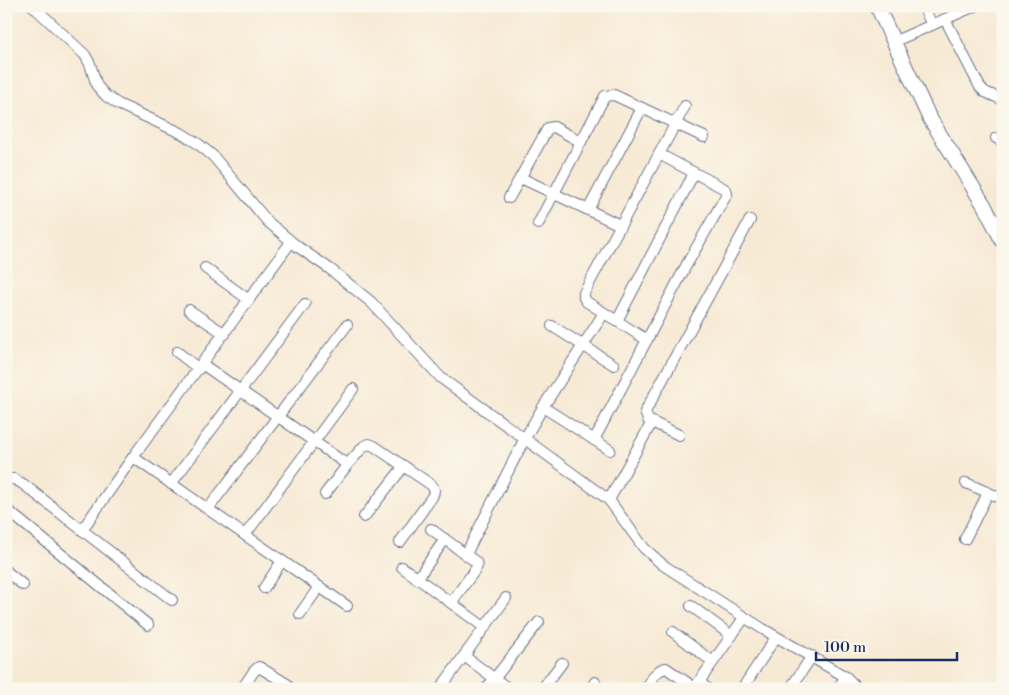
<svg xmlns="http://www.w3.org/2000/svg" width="1009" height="695" font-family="'Libre Bodoni',serif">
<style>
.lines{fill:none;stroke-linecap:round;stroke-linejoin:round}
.street-casing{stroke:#687088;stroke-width:12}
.secondary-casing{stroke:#687088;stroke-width:16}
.street{stroke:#fff;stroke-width:10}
.secondary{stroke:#fff;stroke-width:14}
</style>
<rect width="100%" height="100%" fill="#fbf7ec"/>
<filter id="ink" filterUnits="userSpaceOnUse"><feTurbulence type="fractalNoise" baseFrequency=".02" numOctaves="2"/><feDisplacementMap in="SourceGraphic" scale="10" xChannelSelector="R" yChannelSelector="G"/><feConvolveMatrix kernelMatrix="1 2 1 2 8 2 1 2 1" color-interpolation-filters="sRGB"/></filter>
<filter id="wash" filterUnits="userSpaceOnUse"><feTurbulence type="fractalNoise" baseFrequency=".0096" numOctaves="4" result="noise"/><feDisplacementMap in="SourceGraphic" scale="20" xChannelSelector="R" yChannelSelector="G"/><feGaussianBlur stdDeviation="1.12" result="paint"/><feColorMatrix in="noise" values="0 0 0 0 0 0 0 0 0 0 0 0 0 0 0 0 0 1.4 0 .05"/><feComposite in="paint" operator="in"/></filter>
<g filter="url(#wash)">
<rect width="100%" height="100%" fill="#f7ead5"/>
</g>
<g filter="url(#ink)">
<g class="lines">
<defs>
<g id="street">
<polyline points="33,6 85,55 90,64 97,86 106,96 118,104 181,133 197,143 213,156 268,222 298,247 330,269 371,302 441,378 609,500 644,548 663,565 763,629 846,677 858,689"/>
<polyline points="923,6 932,25"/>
<polyline points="945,19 980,87 985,92 1003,100"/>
<polyline points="893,42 975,6"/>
<polyline points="996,138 1003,142"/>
<polyline points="521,178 620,225"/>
<polyline points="509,198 548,128 554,127 581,142"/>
<polyline points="588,210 642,108"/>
<polyline points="993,223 1003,219"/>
<polyline points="538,224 605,96 614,95 704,137"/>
<polyline points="205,268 249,300"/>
<polyline points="189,310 225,334"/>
<polyline points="617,321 694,173"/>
<polyline points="552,326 614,365"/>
<polyline points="647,340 587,302 584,298 584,293 685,106"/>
<polyline points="177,352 199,369"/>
<path d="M202,364L342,461L348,464L364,446L369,444L374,446L430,484C435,488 435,491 432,497L400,542"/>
<polyline points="543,407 610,450"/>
<polyline points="679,435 648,420 645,412 750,220"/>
<polyline points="594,440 687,264 727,194 726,190 723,188 659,154"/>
<polyline points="133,457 347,606"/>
<polyline points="6,479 14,479 23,484 172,600"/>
<polyline points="966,483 1003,499"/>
<polyline points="171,484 305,304"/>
<polyline points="325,494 348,464"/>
<polyline points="609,500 652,422"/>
<polyline points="6,509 148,625"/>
<polyline points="208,509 347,325"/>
<polyline points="364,517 404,466"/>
<polyline points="431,529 476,562 477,566 475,570 451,603"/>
<polyline points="82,530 133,457 291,242"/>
<polyline points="245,535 353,389"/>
<polyline points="965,539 988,493"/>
<polyline points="466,554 524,440 543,407 604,313"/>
<polyline points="402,567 484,627"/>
<polyline points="6,571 23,585"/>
<polyline points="417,579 445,539"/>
<polyline points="264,588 282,561"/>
<polyline points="691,606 732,636"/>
<polyline points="300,614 319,587"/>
<polyline points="673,632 713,662"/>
<polyline points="464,656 509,689"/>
<polyline points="699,682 708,689"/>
<polyline points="242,689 254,671 259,667 287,684 290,689"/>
<polyline points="440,689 506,598"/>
<polyline points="486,689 539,622"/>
<polyline points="542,689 562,663"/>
<polyline points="590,689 595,682"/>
<path d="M646,689C651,681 656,669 666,668L695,688"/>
<polyline points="694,689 744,618"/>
<polyline points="742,689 776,637"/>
<polyline points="790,689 812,656"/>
<polyline points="837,689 846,677"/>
</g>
<polyline id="secondary" points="877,6 929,117 984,205 1003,242"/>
</defs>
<use href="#street" class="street-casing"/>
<use href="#secondary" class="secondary-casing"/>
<use href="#street" class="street"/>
<use href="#secondary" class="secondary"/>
</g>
</g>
<rect width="1009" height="695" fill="none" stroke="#fbf7ec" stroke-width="25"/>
<path d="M816 652v8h141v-8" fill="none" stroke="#1b2f5e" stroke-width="2.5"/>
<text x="824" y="652" font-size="15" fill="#1b2f5e" stroke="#fbf7ec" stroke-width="4" paint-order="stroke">100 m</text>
</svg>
